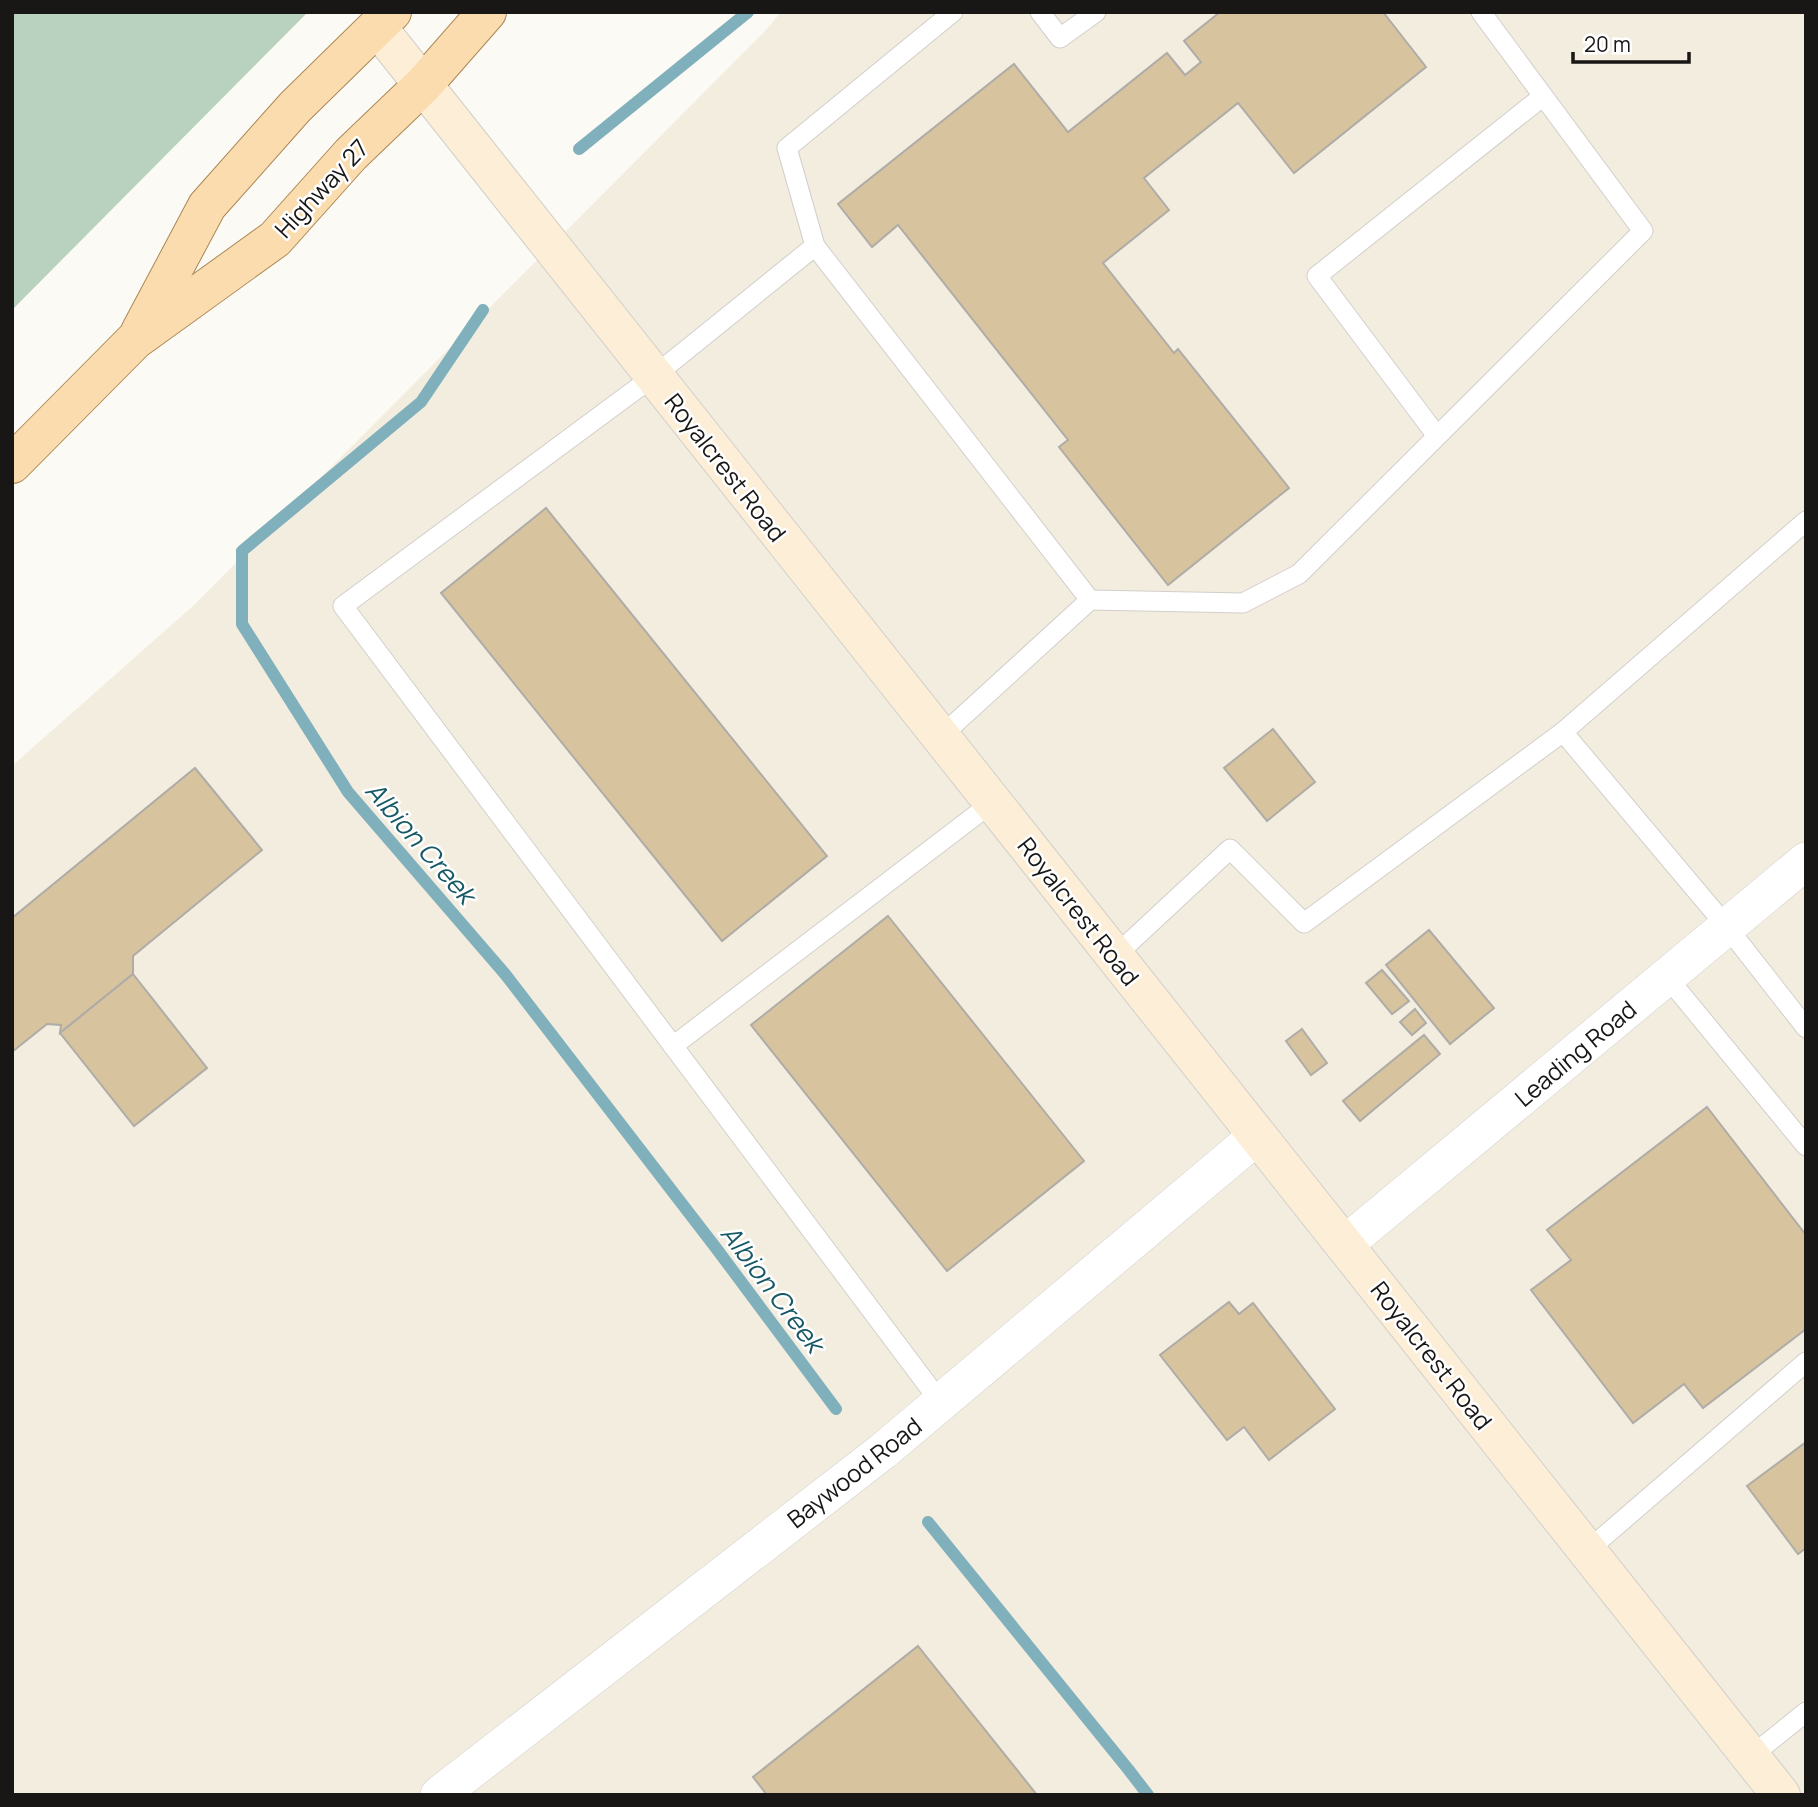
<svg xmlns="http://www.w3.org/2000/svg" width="1818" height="1807" font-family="Manrope,sans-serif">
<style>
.built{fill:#f3ede0}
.green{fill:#b8d2bf}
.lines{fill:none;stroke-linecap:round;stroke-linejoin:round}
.stream{stroke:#80b0bb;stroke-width:12}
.building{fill:#d7c49f;stroke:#afaca7;stroke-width:2}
.lane-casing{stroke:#d2cfca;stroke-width:21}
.street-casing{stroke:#d2cfca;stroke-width:38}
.secondary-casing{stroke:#d2cfca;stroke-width:40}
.primary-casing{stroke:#aa8856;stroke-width:40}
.lane{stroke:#fff;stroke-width:19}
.street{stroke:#fff;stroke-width:37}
.secondary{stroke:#fdeed7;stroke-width:38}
.primary{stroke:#fbdcaf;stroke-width:38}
.labels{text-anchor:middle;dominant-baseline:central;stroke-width:5;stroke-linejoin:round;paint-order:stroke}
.street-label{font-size:24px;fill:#181716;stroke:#fff}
.water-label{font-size:26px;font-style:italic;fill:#165865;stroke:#fff}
</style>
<rect width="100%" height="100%" fill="#fcfaf4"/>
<polygon class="built" points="781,12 1806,12 1806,1795 12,1795 12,766 194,605 765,31"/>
<polygon class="green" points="12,12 308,12 12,310"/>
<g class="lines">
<g class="stream">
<polyline points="579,149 748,12"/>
<polyline points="483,310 421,402 242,551 242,624 348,792 505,974 716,1248 836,1409"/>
<polyline points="928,1522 1128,1769 1148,1795"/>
</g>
</g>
<g class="building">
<polygon points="1220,12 1383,12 1426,67 1294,173 1238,103 1144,178 1169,210 1103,263 1174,353 1178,349 1289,488 1168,585 1059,447 1068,440 898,225 872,247 838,204 1014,64 1068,132 1167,53 1185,75 1201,62 1184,41"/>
<polygon points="546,508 827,856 722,941 441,593"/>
<polygon points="1273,729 1315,782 1267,821 1224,768"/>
<polygon points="195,768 262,850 133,956 133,974 60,1033 61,1025 47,1024 12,1052 12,918"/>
<polygon points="888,916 1084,1161 947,1271 751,1025"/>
<polygon points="1429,930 1494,1008 1450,1044 1386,965"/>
<polygon points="1382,970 1409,1001 1392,1014 1366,983"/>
<polygon points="133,974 207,1068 134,1126 60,1033"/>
<polygon points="1415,1009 1426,1023 1412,1035 1400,1022"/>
<polygon points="1302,1029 1327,1063 1311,1075 1286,1041"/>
<polygon points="1424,1035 1440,1054 1360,1121 1343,1101"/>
<polygon points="1707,1107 1806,1235 1806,1329 1703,1408 1684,1384 1633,1423 1531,1290 1571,1260 1547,1230"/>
<polygon points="1229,1302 1239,1314 1253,1303 1335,1409 1269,1460 1244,1427 1227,1440 1160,1355"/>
<polygon points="1806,1442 1806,1548 1798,1554 1747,1486"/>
<polygon points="918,1646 1037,1795 767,1795 753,1777"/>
</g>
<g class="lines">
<defs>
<g id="lane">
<polyline points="1040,12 1060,38 1096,12"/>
<polyline points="815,246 787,148 953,12"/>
<polyline points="1437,436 1317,276 1542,97"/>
<polyline points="1806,521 1563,732 1727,927 1806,1028"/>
<polyline points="1090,600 1243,603 1299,574 1643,231 1481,12"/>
<polyline points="940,737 1090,600 815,246 654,376 343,606 941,1403"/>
<polyline points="1115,956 1230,849 1304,923 1563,732"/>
<polyline points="1667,977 1806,1146"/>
<polyline points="673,1046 993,802"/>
<polyline points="1587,1551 1806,1362"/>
<polyline points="1750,1757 1806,1712"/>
</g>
<g id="street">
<polyline points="1344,1245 1806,861"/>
<polyline points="439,1795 883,1451 1257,1136"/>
</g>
<polyline id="secondary" points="378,28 1781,1795"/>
<g id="primary">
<polyline points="140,332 207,206 295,107 392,12"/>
<polyline points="12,464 135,340 275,239 351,154 423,85 487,12"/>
</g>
</defs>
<use href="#lane" class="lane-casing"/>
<use href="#street" class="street-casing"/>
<use href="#secondary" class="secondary-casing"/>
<use href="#primary" class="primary-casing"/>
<use href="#lane" class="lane"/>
<use href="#street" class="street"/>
<use href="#secondary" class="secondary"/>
<use href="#primary" class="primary"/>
</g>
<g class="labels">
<g class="street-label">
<text transform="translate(321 188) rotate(-47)">Highway 27</text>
<text transform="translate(726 467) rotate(52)">Royalcrest Road</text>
<text transform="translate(1079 911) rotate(52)">Royalcrest Road</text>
<text transform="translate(1575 1053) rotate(-40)">Leading Road</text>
<text transform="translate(1432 1355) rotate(52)">Royalcrest Road</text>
<text transform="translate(854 1472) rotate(-38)">Baywood Road</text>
</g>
<g class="water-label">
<text transform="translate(421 842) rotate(49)">Albion Creek</text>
<text transform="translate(773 1288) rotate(53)">Albion Creek</text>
</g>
</g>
<rect width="1818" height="1807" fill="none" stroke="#181716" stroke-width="28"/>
<path d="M1573 52v10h116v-10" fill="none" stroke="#181716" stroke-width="3.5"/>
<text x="1584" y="52" font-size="21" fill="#181716" stroke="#ffffff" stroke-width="5" paint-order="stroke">20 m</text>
</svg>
